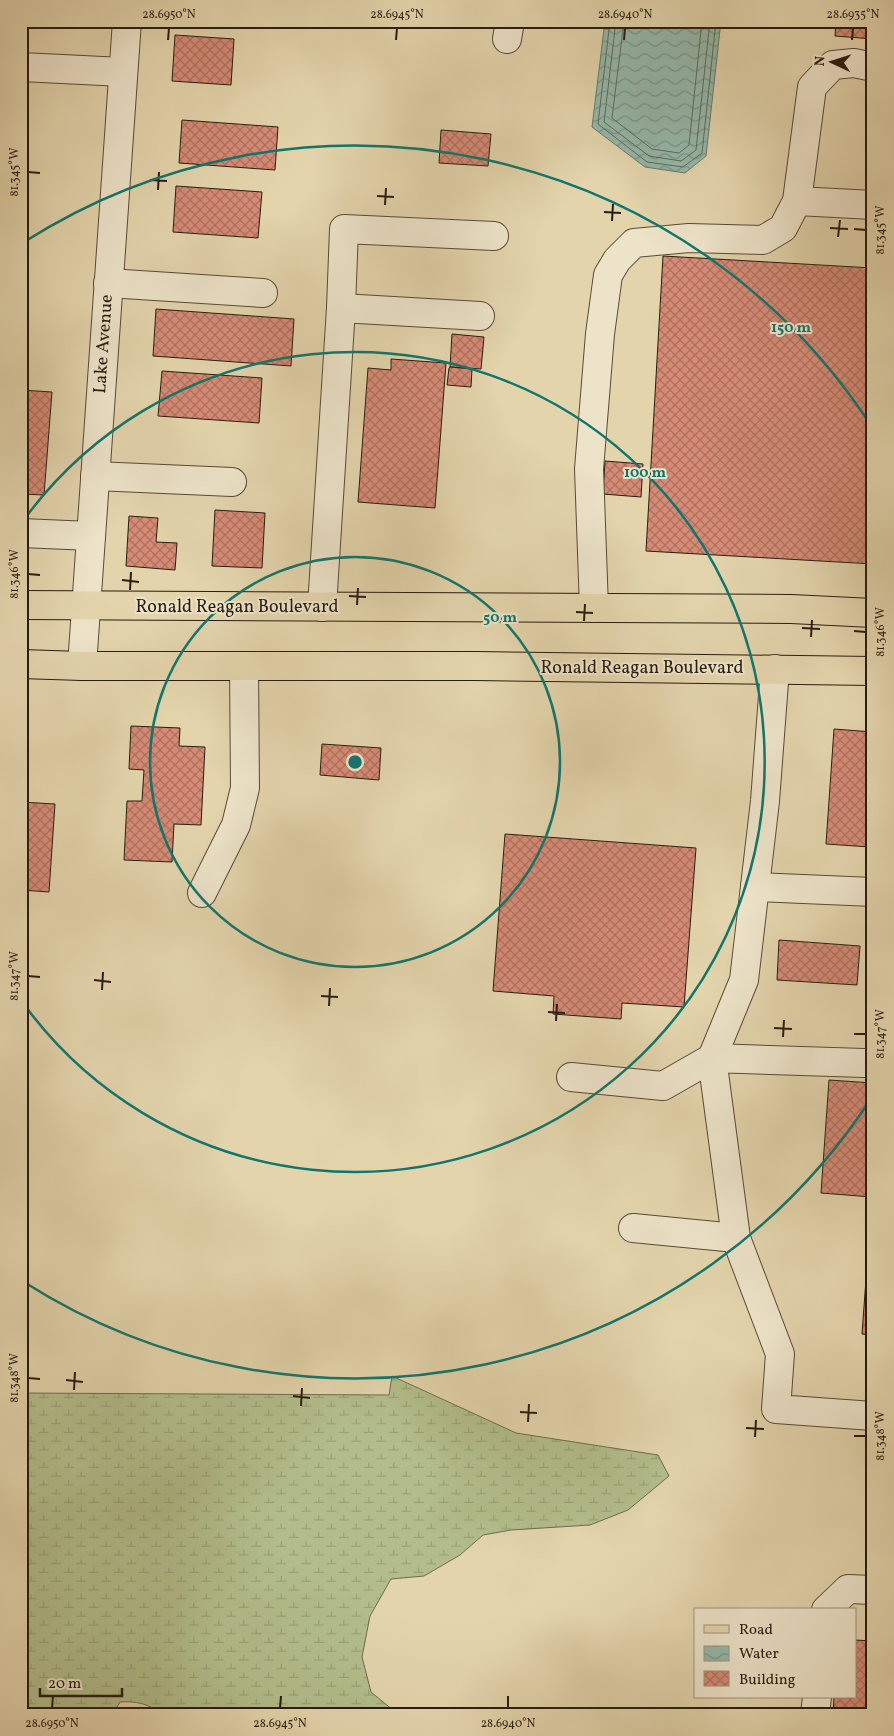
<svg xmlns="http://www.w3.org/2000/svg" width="894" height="1736" font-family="Vollkorn,serif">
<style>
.wetland{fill:url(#wetland-marsh);stroke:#6d6c4d}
.water{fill:url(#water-waves);stroke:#697a6c}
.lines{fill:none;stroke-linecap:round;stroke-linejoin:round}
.shore{stroke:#5e6a5c;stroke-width:1}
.building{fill:url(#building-cross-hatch);stroke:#281c0f}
.minor-casing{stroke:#574a36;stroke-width:30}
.major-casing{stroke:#281c0f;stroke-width:30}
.minor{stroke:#ede3c9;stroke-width:28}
.major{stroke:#e3d4ac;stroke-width:28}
.ticks{fill:none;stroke:#281c0f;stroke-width:2}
.ring{fill:none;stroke:#0f766e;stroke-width:2.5}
.labels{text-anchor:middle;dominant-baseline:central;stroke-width:4;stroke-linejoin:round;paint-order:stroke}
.street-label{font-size:18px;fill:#281c0f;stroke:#ede3c9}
.centre{fill:#0f766e;stroke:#ede3c9;stroke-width:2.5}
.ring-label{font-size:15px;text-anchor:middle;font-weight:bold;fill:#0f766e;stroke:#ede3c9;stroke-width:4;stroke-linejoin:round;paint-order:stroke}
.neatline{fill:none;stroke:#281c0f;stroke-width:2}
.ticks-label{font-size:12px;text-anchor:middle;fill:#281c0f}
</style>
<defs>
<pattern id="wetland-marsh" width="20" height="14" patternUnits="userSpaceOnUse" patternTransform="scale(1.25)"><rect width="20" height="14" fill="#b2bd8b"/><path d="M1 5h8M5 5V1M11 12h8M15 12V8" fill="none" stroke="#99a277"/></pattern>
<pattern id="water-waves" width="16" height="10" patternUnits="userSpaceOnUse" patternTransform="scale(1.25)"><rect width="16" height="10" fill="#95b8aa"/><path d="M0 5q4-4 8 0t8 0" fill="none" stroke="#7a9589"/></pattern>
<pattern id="building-cross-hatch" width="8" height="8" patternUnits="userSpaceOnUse" patternTransform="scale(1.25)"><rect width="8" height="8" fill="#d68b76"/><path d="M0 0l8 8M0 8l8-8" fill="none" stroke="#ae715f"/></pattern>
</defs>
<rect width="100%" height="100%" fill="#e3d4ac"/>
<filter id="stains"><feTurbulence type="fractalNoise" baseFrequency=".004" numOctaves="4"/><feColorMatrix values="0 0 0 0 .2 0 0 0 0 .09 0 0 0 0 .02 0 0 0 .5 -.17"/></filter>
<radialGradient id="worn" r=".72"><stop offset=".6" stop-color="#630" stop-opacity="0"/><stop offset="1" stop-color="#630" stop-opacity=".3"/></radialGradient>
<path class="wetland" d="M392,1376L516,1433L658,1455L669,1476L628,1510L590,1525L511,1530L483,1535L460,1555L424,1576L391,1579L370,1616L362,1657L371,1692L399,1715H160C151,1703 134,1701 120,1702L112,1715H21V1393L389,1395Z"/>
<polygon class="water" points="605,21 721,21 706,156 685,173 645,167 592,127"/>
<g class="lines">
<g class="shore">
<polyline points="610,21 598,124 647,162 683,167 702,153 716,21"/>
<polyline points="616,21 604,122 649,156 681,161 696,150 710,21"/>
<polyline points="624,21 612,118 652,149 679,153 689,145 702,21"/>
</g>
</g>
<g class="building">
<polygon points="178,21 219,21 219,25 178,23"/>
<polygon points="316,21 336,21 336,25 315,24"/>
<polygon points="836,21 873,21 873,39 835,36"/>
<polygon points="175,35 234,39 231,85 172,81"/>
<polygon points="182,120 278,127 275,170 179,163"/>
<polygon points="441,130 491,134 488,166 439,163"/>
<polygon points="176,186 262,192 258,238 173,232"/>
<polygon points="663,256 873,268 873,564 646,551"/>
<polygon points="156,309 294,319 291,366 153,356"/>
<polygon points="452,334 484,337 481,369 450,367"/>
<polygon points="391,359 446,363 435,508 358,502 368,368 391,370"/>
<polygon points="450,367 472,369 471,387 447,385 449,368"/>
<polygon points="162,371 262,378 259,423 158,416"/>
<polygon points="21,390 52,392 44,495 21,494"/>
<polygon points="605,461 643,464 641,497 603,494"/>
<polygon points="215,510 265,513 262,568 212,566"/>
<polygon points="129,516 158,518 156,542 177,543 175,570 126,566"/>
<polygon points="131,726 180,728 179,746 205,747 201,825 174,824 172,862 124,860 127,801 142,801 144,770 129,769"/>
<polygon points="834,729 873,732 873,804 870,847 826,844"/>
<polygon points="322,744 381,748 379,780 320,775"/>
<polygon points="21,802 55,804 49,892 21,890"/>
<polygon points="505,834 696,848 684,1007 622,1003 621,1019 553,1014 554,996 493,991"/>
<polygon points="779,940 860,946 857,985 777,980"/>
<polygon points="829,1080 873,1083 873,1335 862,1334 872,1197 821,1193"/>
<polygon points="855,1640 873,1641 873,1715 833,1715 834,1697 855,1697"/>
</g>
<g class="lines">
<defs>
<g id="minor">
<polyline points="507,39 510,21"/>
<polyline points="21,67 123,72"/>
<polyline points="797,201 873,205"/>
<polyline points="108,283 263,293"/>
<polyline points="341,308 344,229 494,236"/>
<polyline points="95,476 232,482"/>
<polyline points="21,533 91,536"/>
<polyline points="322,607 341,308 480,316"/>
<polyline points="594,608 589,469 600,334 608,275 617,260 634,243 689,238 763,240 783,228 797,201 812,87 833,65 854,63 873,67"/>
<polyline points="82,666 127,21"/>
<polyline points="755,887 873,892"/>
<polyline points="202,893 236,825 245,788 244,666"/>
<polyline points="864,1063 712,1058 736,1238 780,1354 776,1409 873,1416"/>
<polyline points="571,1077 663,1086 712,1058 744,980 765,801 775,669"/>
<polyline points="633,1228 736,1238"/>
<polyline points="826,1610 848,1589 873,1590"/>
<polyline points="815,1715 817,1697"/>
</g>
<g id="major">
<polyline points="21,605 791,609 873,613"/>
<polyline points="21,664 82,666 475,666 873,671"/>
</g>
</defs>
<use href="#minor" class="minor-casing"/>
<use href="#major" class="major-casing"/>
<use href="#minor" class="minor"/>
<use href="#major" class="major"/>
</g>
<path class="ticks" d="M168,40L169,28M396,40L397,28M624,40L625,28M852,40L853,28M28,172L40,173M150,180L167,181M158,190L159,172M377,196L394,197M385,205L386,188M604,212L621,213M612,221L613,204M830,228L848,229M854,229L866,230M838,237L840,220M28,574L40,575M122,580L139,582M130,590L131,572M349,596L366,597M357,605L358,588M576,612L593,613M584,621L585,604M802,628L820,629M854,631L866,632M811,637L812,620M28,976L40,977M94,980L111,982M102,990L103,972M321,996L338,997M329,1006L330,988M548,1012L565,1013M556,1021L557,1004M774,1028L792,1029M854,1034H866M783,1037L784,1020M28,1378L40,1379M66,1380L83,1382M74,1390L75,1372M293,1396L310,1398M301,1406L302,1388M520,1412L537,1413M528,1422L529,1404M746,1428L764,1429M854,1436H866M755,1437L756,1420M52,1708L53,1696M280,1708L281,1696M508,1708V1696"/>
<g class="ring">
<circle cx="355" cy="762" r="205"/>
<path d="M23 521A410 410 0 1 1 23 1003"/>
<path d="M872 1097A616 616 0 0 1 24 1282M24 242A616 616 0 0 1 872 427"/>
</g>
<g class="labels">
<g class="street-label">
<text transform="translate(104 344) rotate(-86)">Lake Avenue</text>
<text x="237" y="607">Ronald Reagan Boulevard</text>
<text x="642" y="668">Ronald Reagan Boulevard</text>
</g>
</g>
<circle cx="355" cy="762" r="8" class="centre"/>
<g class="ring-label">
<text x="791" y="332">150 m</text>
<text x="645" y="477">100 m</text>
<text x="500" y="622">50 m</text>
</g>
<rect width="894" height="1736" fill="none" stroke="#e3d4ac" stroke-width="55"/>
<rect x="694" y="1608" width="162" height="90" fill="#ede3c9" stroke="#9e937f"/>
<rect x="704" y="1625" width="25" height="8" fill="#e3d4ac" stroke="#9e937f"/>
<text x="739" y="1634" font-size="15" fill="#281c0f">Road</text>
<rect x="704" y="1646" width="25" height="15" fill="url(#water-waves)" stroke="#9e937f"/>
<text x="739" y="1658" font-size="15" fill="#281c0f">Water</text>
<rect x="704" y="1671" width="25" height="15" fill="url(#building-cross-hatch)" stroke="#9e937f"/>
<text x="739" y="1684" font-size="15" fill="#281c0f">Building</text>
<g transform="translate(832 62) rotate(274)" stroke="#ede3c9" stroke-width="4" paint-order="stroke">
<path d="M0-4L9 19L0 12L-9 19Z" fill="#281c0f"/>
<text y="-8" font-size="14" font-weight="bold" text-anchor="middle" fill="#281c0f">N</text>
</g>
<path d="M40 1688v8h82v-8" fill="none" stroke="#281c0f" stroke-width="2.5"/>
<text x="48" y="1688" font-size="15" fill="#281c0f" stroke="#ede3c9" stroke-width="4" paint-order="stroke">20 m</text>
<rect x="28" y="28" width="838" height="1680" class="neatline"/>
<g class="ticks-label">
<text x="169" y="18">28.6950°N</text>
<text x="397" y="18">28.6945°N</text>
<text x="625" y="18">28.6940°N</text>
<text x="853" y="18">28.6935°N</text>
<text transform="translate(14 172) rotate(-90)" y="4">81.345°W</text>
<text transform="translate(880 230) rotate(-90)" y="4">81.345°W</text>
<text transform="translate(14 574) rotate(-90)" y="4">81.346°W</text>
<text transform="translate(880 632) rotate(-90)" y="4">81.346°W</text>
<text transform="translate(14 976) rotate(-90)" y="4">81.347°W</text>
<text transform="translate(880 1034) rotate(-90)" y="4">81.347°W</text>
<text transform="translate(14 1378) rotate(-90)" y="4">81.348°W</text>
<text transform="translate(880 1436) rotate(-90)" y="4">81.348°W</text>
<text x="52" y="1727">28.6950°N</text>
<text x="280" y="1727">28.6945°N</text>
<text x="508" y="1727">28.6940°N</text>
</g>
<rect width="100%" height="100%" filter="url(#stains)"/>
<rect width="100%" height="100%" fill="url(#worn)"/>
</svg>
